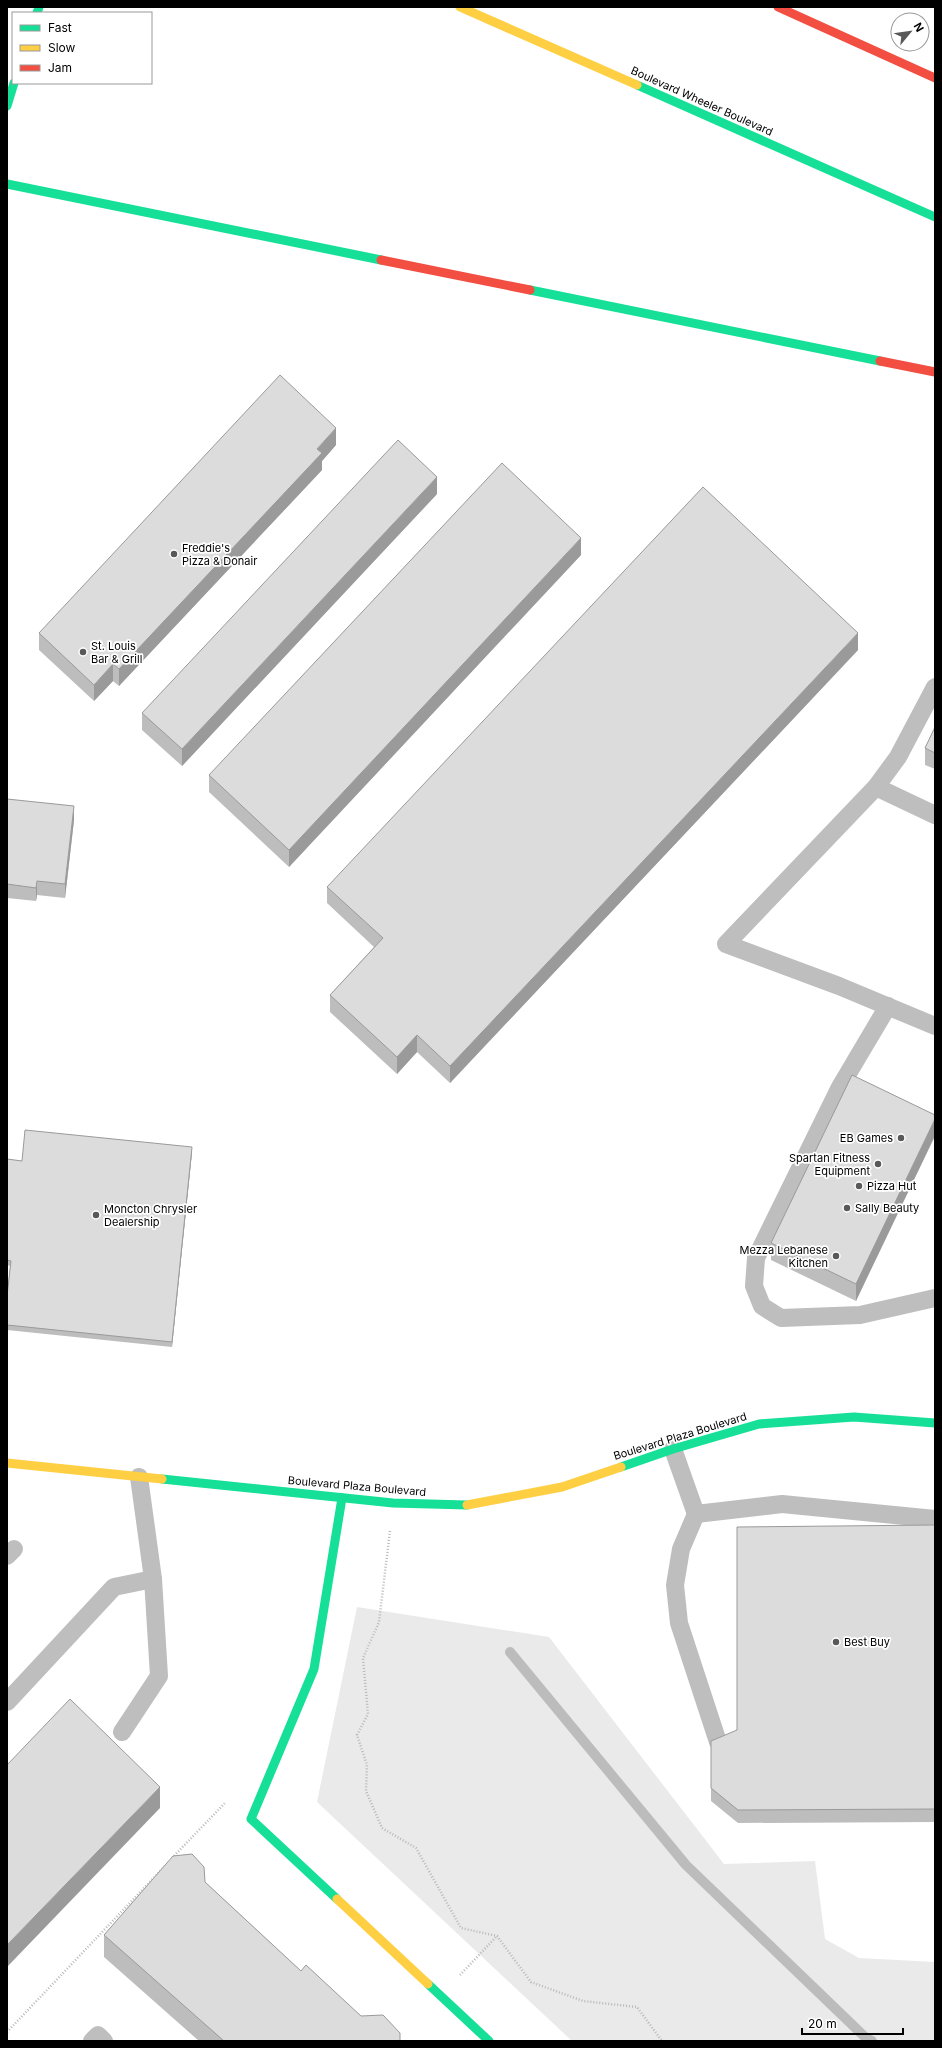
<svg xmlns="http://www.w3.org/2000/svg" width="942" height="2048" font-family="Inter,sans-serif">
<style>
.green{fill:#eaeaea}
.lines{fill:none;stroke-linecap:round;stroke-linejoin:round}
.stream{stroke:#bcbcbc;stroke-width:10}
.path{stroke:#b8b8b8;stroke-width:2.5;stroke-dasharray:1 2;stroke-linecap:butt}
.lane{stroke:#bebebe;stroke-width:18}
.fast{stroke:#16e098;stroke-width:9}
.slow{stroke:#ffcf43;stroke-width:9}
.jam{stroke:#f24e42;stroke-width:9}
.wall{fill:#bdbdbd}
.shaded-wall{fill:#9a9a9a}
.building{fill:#dcdcdc;stroke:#9a9a9a}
.poi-dot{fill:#595959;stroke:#fff;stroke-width:1.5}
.labels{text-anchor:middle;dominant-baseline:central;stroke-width:3.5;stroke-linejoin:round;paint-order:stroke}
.street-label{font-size:11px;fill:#000;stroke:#fff}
.poi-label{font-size:11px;fill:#000;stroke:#fff;text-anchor:start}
</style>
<rect width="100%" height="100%" fill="#fff"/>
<polygon class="green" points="357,1607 549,1637 724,1864 815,1861 825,1939 859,1958 935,1962 935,2041 572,2041 317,1802"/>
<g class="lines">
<polyline class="stream" points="510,1652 686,1865 866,2038 872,2041"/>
<g class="path">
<polyline points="390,1531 379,1622 363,1658 368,1714 357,1735 367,1765 366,1791 382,1828 416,1848 461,1928 497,1936 531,1982 583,2001 637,2007 662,2041"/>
<polyline points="172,1858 225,1803"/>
<polyline points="460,1975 497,1936"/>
<polyline points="7,2032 165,1866"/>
</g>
<g class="lane">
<polyline points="935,687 898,757 876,787 726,944 839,986 935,1026"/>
<polyline points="876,787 935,815"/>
<polyline points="888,1006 840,1087 756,1258 754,1286 762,1306 781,1318 860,1315 935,1298"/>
<polyline points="673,1449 696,1514 782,1504 935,1519"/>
<polyline points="696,1514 681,1549 675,1585 679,1623 718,1742"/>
<polyline points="7,1556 14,1549"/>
<polyline points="7,1702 114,1587 153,1579"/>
<polyline points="122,1732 159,1676 153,1579 139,1477"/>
<polyline points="92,2041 98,2035 104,2041"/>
</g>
<g class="fast">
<polyline points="37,13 39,7"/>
<polyline points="637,85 935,217"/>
<polyline points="7,106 14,83"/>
<polyline points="7,184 381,260"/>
<polyline points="530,290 880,361"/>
<polyline points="621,1467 673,1449 759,1424 854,1417 935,1423"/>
<polyline points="162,1479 393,1503 467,1505"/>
<polyline points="337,1899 251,1819 314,1669 342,1498"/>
<polyline points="428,1984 489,2041"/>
</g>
<g class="slow">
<polyline points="460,7 637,85"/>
<polyline points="7,1463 162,1479"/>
<polyline points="467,1505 562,1487 621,1467"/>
<polyline points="337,1899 428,1984"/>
</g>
<g class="jam">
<polyline points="778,7 935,78"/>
<polyline points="381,260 530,290"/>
<polyline points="880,361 935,372"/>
</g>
</g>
<g class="wall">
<polygon points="336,445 322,461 322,470 119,686 113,681 94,701 39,650 39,633"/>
<polygon points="437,494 182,766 142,730 142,713"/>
<polygon points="581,555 289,867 209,792 209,775"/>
<polygon points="858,650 450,1083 417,1052 397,1074 330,1012 330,995 374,947 327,903 327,887"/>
<polygon points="935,727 935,769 925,765 925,748"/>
<polygon points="7,799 74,820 65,898 37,895 36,901 7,898"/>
<polygon points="935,1115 856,1301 771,1260 771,1243"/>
<polygon points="192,1152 172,1347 7,1330 7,1296 10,1266 7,1265 7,1159 22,1161"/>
<polygon points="935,1525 935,1822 738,1823 711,1801 711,1741 737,1730"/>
<polygon points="205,1882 301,1971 361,2016 400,2041 199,2041 104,1957 104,1935"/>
</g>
<g class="shaded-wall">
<polygon points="336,428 336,445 322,461 322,470 119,686 119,669"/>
<polygon points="437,477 437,494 182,766 182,749"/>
<polygon points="581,538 581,555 289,867 289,850"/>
<polygon points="858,633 858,650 450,1083 450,1066"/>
<polygon points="113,664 113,681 94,701 94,685"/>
<polygon points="74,806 74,820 65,898 65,884"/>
<polygon points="37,881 37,895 36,901 36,888"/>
<polygon points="417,1035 417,1052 397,1074 397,1057"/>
<polygon points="935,1119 935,1136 856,1301 856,1284"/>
<polygon points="192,1147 192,1152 172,1347 172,1342"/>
<polygon points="160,1787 160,1808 7,1967 7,1945"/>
</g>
<g class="building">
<polygon points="280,375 336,428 317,449 322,453 119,669 113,664 94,685 39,633"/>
<polygon points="398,440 437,477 182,749 142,713"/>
<polygon points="502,463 581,538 289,850 209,775"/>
<polygon points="703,487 858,633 450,1066 417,1035 397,1057 330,995 383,938 327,887"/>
<polygon points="935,727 935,753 925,748"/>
<polygon points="7,799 74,806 65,884 37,881 36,888 7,884"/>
<polygon points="852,1075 935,1115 935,1119 856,1284 771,1243"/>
<polygon points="25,1130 192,1147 172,1342 7,1325 7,1296 11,1261 7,1260 7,1159 22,1161"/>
<polygon points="935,1525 935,1809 738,1810 711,1788 711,1741 737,1730 737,1527"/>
<polygon points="70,1699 160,1787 7,1945 7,1765"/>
<polygon points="192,1854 204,1867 205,1882 301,1971 306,1965 361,2016 383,2015 400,2033 400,2041 224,2041 104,1935 173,1856"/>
</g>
<g class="poi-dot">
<circle cx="174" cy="554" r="4"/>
<circle cx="83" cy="652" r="4"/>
<circle cx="901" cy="1138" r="4"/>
<circle cx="878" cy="1164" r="4"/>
<circle cx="859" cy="1186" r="4"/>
<circle cx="847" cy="1208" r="4"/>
<circle cx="96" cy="1215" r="4"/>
<circle cx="836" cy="1256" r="4"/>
<circle cx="836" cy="1642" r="4"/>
</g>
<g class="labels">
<g class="street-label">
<text transform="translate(702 101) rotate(24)">Boulevard Wheeler Boulevard</text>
<text transform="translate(680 1436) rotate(-17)">Boulevard Plaza Boulevard</text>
<text transform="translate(357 1486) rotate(5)">Boulevard Plaza Boulevard</text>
</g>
<g class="poi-label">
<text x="182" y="548">Freddie's<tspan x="182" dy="13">Pizza &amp; Donair</tspan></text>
<text x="91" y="646">St. Louis<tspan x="91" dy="13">Bar &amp; Grill</tspan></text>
<text x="893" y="1138" text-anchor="end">EB Games</text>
<text x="870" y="1158" text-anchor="end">Spartan Fitness<tspan x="870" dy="13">Equipment</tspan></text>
<text x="867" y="1186">Pizza Hut</text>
<text x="855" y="1208">Sally Beauty</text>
<text x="104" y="1209">Moncton Chrysler<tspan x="104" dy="13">Dealership</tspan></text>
<text x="828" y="1250" text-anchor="end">Mezza Lebanese<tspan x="828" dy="13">Kitchen</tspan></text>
<text x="844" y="1642">Best Buy</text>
</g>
</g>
<rect width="942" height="2048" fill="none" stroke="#000000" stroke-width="16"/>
<rect x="12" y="12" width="140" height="72" fill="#ffffff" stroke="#999999"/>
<rect x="20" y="25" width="20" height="6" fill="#16e098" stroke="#999999"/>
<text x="48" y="32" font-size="12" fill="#000000">Fast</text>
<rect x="20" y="45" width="20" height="6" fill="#ffcf43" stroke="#999999"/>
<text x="48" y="52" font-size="12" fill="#000000">Slow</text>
<rect x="20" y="65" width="20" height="6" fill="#f24e42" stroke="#999999"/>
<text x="48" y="72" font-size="12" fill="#000000">Jam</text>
<g transform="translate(910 32) rotate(61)"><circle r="19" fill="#ffffff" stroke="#999999"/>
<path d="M0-3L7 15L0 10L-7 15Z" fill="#595959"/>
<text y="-6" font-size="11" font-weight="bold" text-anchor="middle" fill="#000000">N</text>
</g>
<path d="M802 2028v6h101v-6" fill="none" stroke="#000000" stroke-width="2"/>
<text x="808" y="2028" font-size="12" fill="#000000" stroke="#ffffff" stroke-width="3" paint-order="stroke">20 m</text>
</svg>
